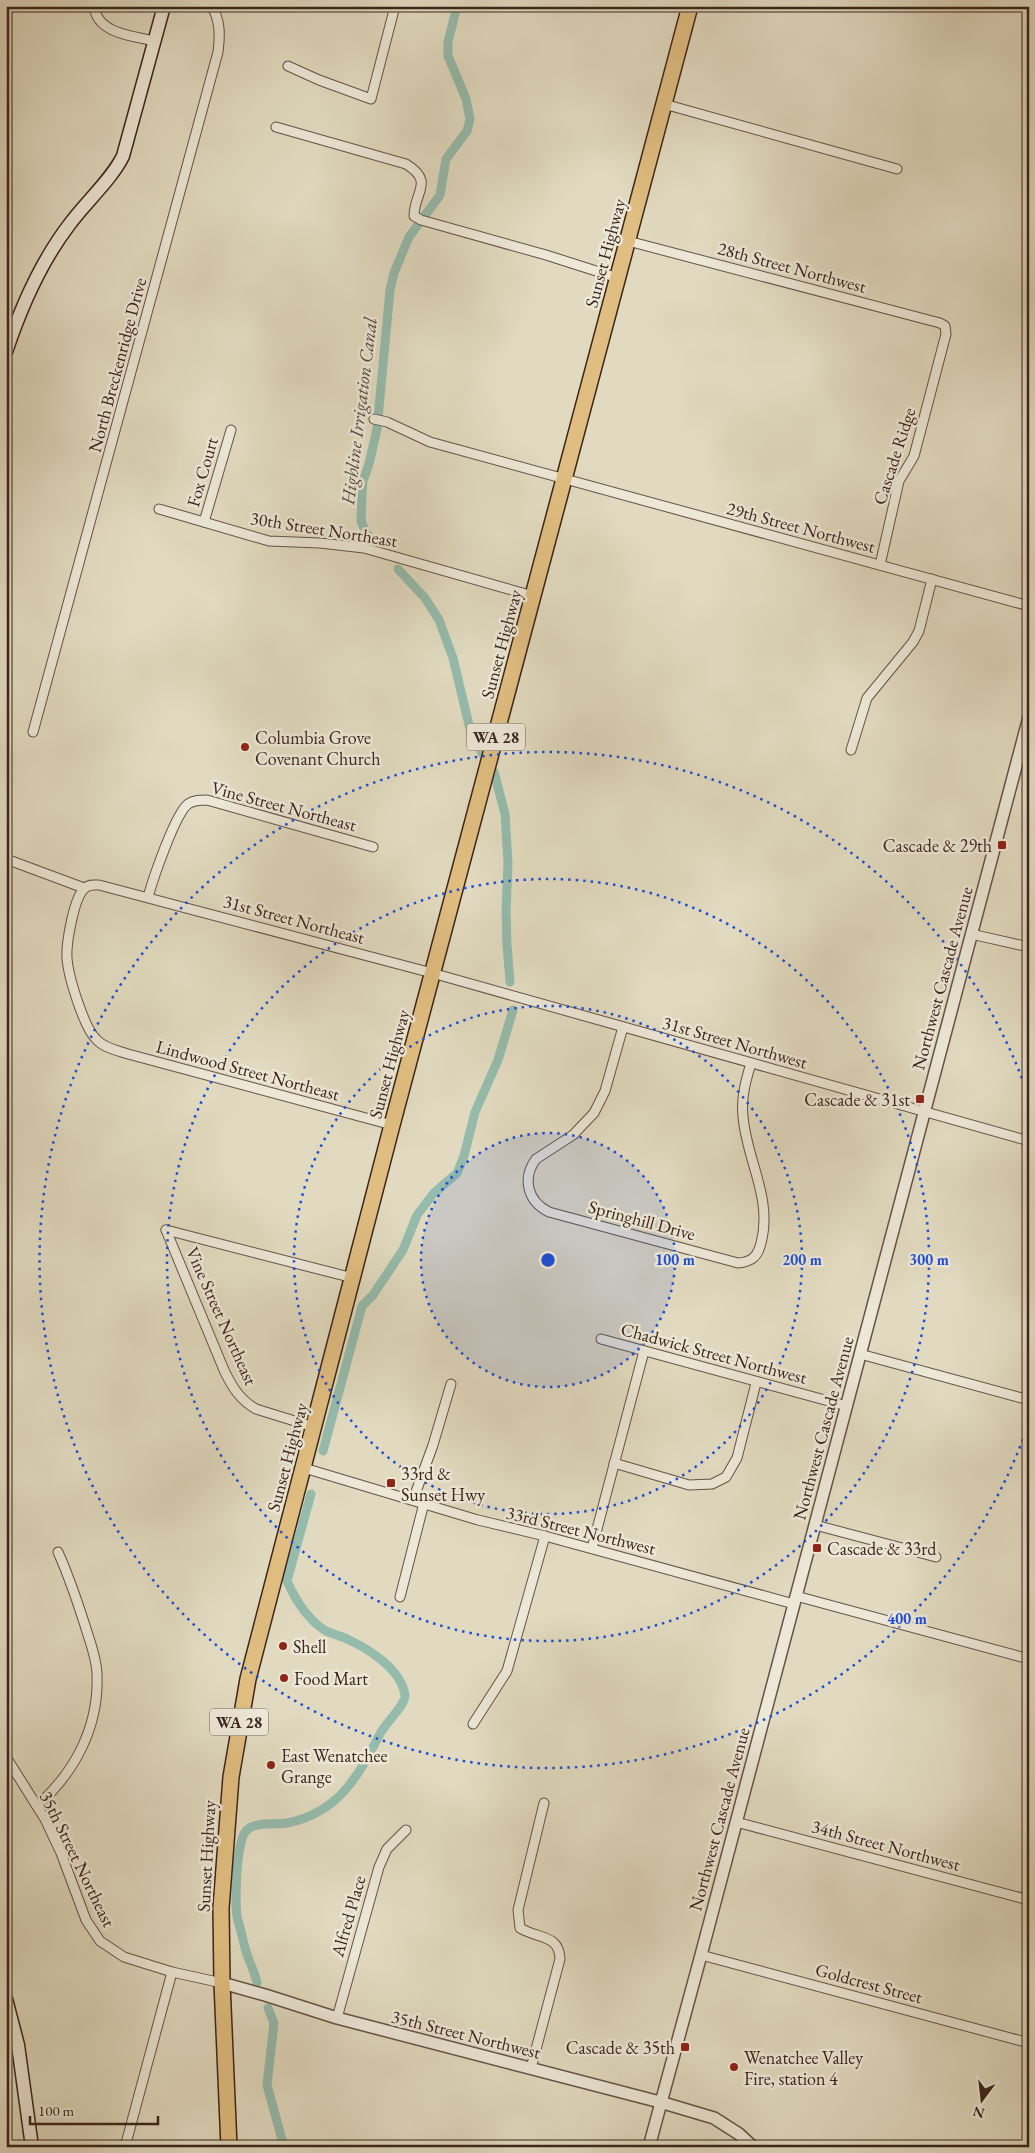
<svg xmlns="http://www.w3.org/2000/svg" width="1035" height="2153" font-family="'EB Garamond',serif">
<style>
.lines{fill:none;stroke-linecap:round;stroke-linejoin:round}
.canal{stroke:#95bbac;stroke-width:9}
.minor-casing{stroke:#645246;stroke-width:11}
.tertiary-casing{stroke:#645246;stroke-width:14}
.secondary-casing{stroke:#3b251d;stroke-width:15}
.trunk-casing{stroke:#3b251d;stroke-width:18}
.minor{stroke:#ece7d6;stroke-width:9}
.tertiary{stroke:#ece7d6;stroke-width:11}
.secondary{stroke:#ece7d6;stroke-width:12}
.trunk{stroke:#e0bd80;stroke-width:15}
.ring{fill:none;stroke:#1d4ed8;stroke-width:2.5;stroke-dasharray:2.5 5}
.poi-dot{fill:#8f2418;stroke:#ece7d6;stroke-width:2}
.labels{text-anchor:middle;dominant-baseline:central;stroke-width:5;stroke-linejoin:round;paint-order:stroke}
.shield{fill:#ece7d6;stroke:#705f54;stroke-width:1}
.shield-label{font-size:16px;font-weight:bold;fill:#3b251d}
.street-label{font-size:18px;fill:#3b251d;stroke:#ece7d6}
.poi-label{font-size:18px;fill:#3b251d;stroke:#ece7d6;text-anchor:start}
.water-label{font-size:19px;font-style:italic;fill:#524a41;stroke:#ece7d6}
.centre{fill:#1d4ed8;stroke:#ece7d6;stroke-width:2.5}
.ring-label{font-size:15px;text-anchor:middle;font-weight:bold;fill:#1d4ed8;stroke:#ece7d6;stroke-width:5;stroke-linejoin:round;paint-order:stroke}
</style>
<rect width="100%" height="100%" fill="#e1dac0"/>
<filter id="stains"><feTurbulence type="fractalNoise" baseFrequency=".004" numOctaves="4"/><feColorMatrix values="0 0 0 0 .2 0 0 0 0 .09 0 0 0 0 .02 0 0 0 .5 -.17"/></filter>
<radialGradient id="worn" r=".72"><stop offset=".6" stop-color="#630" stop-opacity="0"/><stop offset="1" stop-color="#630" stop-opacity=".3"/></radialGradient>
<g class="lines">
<g class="canal">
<polyline points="375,543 366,533 361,521 362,494 363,481 369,464 377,429 390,290 394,273 409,237 440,195 446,159 467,131 470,119 466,99 448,56 448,42 457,6"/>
<polyline points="398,569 425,598 439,620 453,658 469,725 482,753"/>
<polyline points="494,772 505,814 508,863 506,911 507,945 510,982"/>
<polyline points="323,1451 362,1306 373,1295 403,1250 417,1215 434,1193 457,1173 464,1156 475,1112 498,1060 513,1010"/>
<path d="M257,1983C255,1973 250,1964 247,1954C243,1944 242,1932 238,1921C234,1907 236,1838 247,1830C257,1821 275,1825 287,1823C340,1812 358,1776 381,1732C386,1723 406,1704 405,1695C401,1669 369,1649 347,1639C341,1636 332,1634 326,1631C308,1620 295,1599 287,1581L311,1494"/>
<polyline points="268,2008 274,2023 267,2085 284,2147"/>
</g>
<defs>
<g id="minor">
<path d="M94,6C97,34 133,36 155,41"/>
<polyline points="288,66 319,80 371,99 395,6"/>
<polyline points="664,104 897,169"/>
<path d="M276,127L406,164C435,182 414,192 414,216L421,220L546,255L618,278"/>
<polyline points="628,241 940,323 945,326 946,334 914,456 899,481 880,565"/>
<polyline points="374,419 387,422 430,442 1029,606"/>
<polyline points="159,509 269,541 320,543 364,548 533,596"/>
<polyline points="204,522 231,430"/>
<path d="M33,732L218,52C220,37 221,19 211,6"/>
<polyline points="851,750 867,698 913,642 919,631 932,579"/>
<polyline points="6,859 84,888"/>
<path d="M148,897C153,879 175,814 188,804C194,800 200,800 207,800L373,847"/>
<polyline points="971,934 1029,947"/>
<path d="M623,1027L605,1091L594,1113L573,1135L536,1159C522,1178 527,1201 549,1212L738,1263C752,1262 758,1256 761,1243C773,1198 746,1159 743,1116C741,1097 746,1080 751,1063"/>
<path d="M392,1125L128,1054C119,1051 104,1048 97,1040C84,1029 68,975 67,958C66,944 74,896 85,888C89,884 94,885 99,885L432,973L1029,1141"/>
<path d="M166,1230L224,1370C232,1387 240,1400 256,1409L314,1427"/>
<polyline points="166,1230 353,1278"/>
<polyline points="601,1339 847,1406"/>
<polyline points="860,1354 1029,1400"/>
<polyline points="614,1463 689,1485 712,1484 726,1477 737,1458 756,1383"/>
<polyline points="304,1468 478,1520 545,1536 794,1604"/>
<polyline points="413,1500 433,1445 451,1384"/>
<polyline points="815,1525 936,1557"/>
<polyline points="592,1548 644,1351"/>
<polyline points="796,1596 1029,1659"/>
<polyline points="400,1597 424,1503"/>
<polyline points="473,1724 507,1671 545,1536"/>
<polyline points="6,1757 45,1819 61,1853 86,1920 100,1941 124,1957 172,1972 222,1983"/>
<path d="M37,1806C75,1772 99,1727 97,1675C97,1662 92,1647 88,1635C79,1606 70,1579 58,1552"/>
<polyline points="736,1822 1029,1900"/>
<polyline points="701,1955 1029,2043"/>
<polyline points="337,2018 379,1867 387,1849 406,1830"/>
<path d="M531,2068L560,1959C559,1934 538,1939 520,1928L518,1910L544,1803"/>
<polyline points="125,2147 172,1972"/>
</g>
<g id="tertiary">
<polyline points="222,1983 265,1995 337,2018 660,2102 714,2118 739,2134 753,2147"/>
<polyline points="649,2147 701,1955 1029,717"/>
</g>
<g id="secondary">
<path d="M6,352C21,307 40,263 69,225C84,204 112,179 123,156L164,6"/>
<polyline points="6,1999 18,2045 32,2147"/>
</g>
<polyline id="trunk" points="229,2147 222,1983 221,1908 231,1777 248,1679 392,1125 690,6"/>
</defs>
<use href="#minor" class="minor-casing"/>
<use href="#tertiary" class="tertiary-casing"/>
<use href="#secondary" class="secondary-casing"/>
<use href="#trunk" class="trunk-casing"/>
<use href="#minor" class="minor"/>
<use href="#tertiary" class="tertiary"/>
<use href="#secondary" class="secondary"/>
<use href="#trunk" class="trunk"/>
</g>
<circle cx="548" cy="1260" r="127" fill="#1d4ed8" fill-opacity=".12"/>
<g class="ring">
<circle cx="548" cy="1260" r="127"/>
<circle cx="548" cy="1260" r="254"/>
<circle cx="548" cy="1260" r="381"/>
<path d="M1028 1425A508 508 0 1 1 1028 1095"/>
</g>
<g class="poi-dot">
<circle cx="245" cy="747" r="5"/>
<rect x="997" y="840" width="10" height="10" rx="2.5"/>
<rect x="915" y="1094" width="10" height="10" rx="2.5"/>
<rect x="386" y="1478" width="10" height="10" rx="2.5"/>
<rect x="812" y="1543" width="10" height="10" rx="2.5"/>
<circle cx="283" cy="1646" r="5"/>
<circle cx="284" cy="1678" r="5"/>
<circle cx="271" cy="1765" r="5"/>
<rect x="680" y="2042" width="10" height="10" rx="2.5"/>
<circle cx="734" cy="2067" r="5"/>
</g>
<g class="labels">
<g class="shield">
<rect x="467" y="723.5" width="58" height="27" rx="4"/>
<rect x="210" y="1708.5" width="58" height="27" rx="4"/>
</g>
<g class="shield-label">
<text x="496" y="737">WA 28</text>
<text x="239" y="1722">WA 28</text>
</g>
<g class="street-label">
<text transform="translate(605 253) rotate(-75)">Sunset Highway</text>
<text transform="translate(792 267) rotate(15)">28th Street Northwest</text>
<text transform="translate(117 365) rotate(-75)">North Breckenridge Drive</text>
<text transform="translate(894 456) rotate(-72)">Cascade Ridge</text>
<text transform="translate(202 472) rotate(-74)">Fox Court</text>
<text transform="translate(801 527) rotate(15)">29th Street Northwest</text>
<text transform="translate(324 529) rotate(9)">30th Street Northeast</text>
<text transform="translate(501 644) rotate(-75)">Sunset Highway</text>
<text transform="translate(284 806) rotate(15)">Vine Street Northeast</text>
<text transform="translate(294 919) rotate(15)">31st Street Northeast</text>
<text transform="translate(942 978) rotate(-75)">Northwest Cascade Avenue</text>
<text transform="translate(735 1042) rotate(16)">31st Street Northwest</text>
<text transform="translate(389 1064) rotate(-75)">Sunset Highway</text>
<text transform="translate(248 1070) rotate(15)">Lindwood Street Northeast</text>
<text transform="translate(642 1220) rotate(15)">Springhill Drive</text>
<text transform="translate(222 1316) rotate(66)">Vine Street Northeast</text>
<text transform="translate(714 1353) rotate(15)">Chadwick Street Northwest</text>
<text transform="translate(823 1428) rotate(-75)">Northwest Cascade Avenue</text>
<text transform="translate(287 1457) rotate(-75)">Sunset Highway</text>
<text transform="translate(581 1530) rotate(14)">33rd Street Northwest</text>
<text transform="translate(719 1819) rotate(-75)">Northwest Cascade Avenue</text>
<text transform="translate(886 1845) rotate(15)">34th Street Northwest</text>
<text transform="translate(206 1856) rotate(-87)">Sunset Highway</text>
<text transform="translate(78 1859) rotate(64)">35th Street Northeast</text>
<text transform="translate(348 1916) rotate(-74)">Alfred Place</text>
<text transform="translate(869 1983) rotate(15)">Goldcrest Street</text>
<text transform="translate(466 2034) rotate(14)">35th Street Northwest</text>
</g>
<g class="poi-label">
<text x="255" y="737">Columbia Grove<tspan x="255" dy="21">Covenant Church</tspan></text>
<text x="992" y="845" text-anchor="end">Cascade &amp; 29th</text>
<text x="910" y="1099" text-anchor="end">Cascade &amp; 31st</text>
<text x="401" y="1473">33rd &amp;<tspan x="401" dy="21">Sunset Hwy</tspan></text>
<text x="827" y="1548">Cascade &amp; 33rd</text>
<text x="293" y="1646">Shell</text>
<text x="294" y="1678">Food Mart</text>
<text x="281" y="1755">East Wenatchee<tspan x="281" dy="21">Grange</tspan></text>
<text x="675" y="2047" text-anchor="end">Cascade &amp; 35th</text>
<text x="744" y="2057">Wenatchee Valley<tspan x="744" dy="21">Fire, station 4</tspan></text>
</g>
<g class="water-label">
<text transform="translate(359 411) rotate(-83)">Highline Irrigation Canal</text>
</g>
</g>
<circle cx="548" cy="1260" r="8" class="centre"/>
<g class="ring-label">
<text x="675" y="1265">100 m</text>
<text x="802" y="1265">200 m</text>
<text x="929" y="1265">300 m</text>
<text x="907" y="1624">400 m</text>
</g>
<rect width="1035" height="2153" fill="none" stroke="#e1dac0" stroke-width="25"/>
<rect x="8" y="8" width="1020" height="2138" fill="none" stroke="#3b251d" stroke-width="2.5"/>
<rect x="12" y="12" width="1010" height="2128" fill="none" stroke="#3b251d"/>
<g transform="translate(982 2100) rotate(195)" stroke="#ece7d6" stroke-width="4" paint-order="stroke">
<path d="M0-4L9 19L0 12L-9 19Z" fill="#3b251d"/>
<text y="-8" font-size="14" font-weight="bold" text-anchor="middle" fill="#3b251d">N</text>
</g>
<path d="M30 2116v8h128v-8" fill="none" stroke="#3b251d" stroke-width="2.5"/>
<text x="38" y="2116" font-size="15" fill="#3b251d" stroke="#ece7d6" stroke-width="4" paint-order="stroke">100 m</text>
<rect width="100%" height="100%" filter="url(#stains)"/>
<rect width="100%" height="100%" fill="url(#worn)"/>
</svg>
